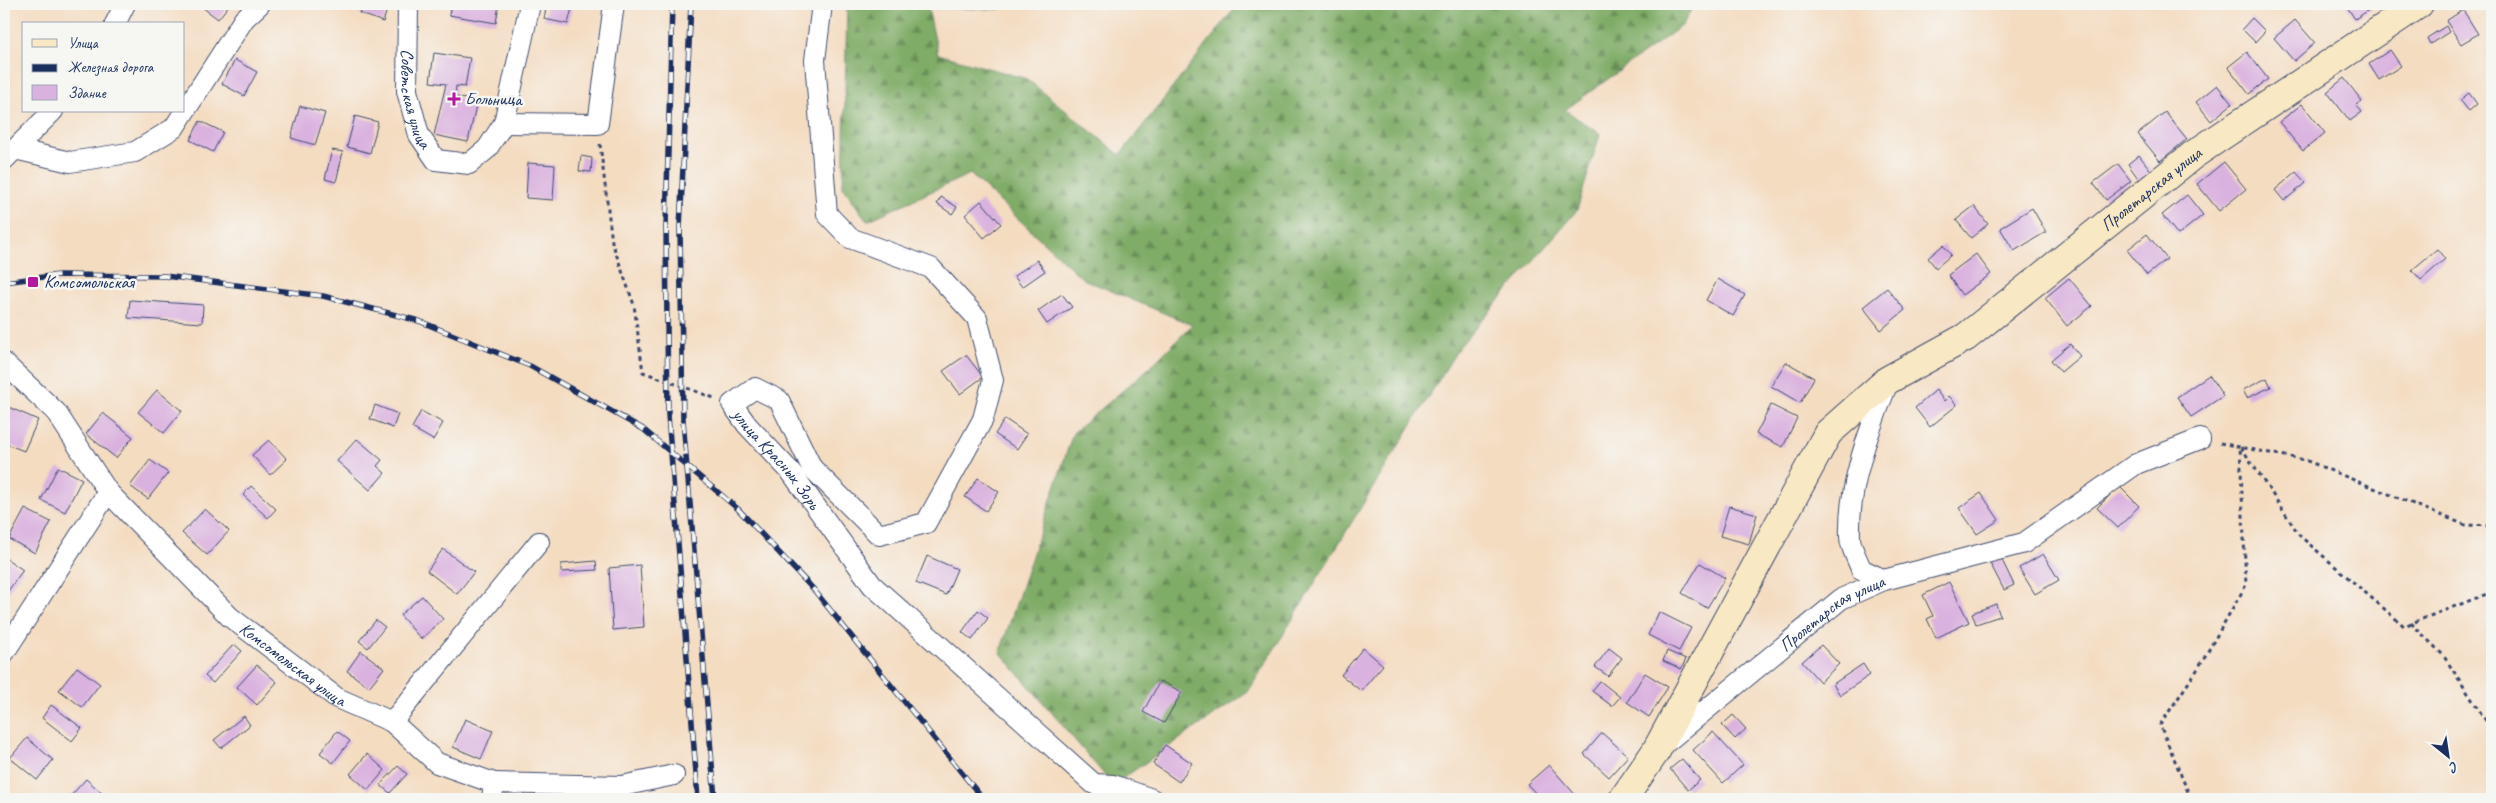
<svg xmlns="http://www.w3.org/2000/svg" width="2496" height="803" font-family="Caveat,sans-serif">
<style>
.forest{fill:url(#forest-firs);stroke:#4d6e62}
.building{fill:#dab2df}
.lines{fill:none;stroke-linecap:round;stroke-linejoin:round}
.street-casing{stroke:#3c496d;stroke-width:22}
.secondary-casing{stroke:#3c496d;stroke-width:30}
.path{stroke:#3c496d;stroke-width:3;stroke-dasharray:4 4;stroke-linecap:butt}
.street{stroke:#fff;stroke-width:20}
.secondary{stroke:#f8e8c3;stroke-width:28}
.rail-casing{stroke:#1b2f5e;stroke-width:5.5}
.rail{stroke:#f6f6f2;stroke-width:4;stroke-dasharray:11;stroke-linecap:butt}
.poi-dot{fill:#b5179e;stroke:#f6f6f2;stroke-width:2}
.labels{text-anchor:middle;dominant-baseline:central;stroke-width:5;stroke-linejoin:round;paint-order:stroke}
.street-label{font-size:18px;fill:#1b2f5e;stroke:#f6f6f2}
.poi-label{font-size:18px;fill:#1b2f5e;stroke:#f6f6f2;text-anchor:start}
</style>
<defs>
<pattern id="forest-firs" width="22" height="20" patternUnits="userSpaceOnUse" patternTransform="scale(1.25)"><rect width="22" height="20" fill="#7fac66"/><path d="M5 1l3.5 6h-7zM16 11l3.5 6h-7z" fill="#678c57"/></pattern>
</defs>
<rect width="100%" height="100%" fill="#f6f6f2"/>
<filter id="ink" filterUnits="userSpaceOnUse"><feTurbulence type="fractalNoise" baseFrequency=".02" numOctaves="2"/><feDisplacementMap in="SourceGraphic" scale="10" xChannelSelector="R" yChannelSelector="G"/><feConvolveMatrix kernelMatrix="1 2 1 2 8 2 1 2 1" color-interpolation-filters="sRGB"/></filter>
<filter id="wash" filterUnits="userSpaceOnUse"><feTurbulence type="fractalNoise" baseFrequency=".0096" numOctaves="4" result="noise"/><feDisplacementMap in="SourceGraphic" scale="20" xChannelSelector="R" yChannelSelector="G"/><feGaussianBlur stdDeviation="1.12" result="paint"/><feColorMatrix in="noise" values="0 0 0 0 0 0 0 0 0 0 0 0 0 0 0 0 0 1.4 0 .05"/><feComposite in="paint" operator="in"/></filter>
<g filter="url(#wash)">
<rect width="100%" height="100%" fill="#f4dcc1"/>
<polygon class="forest" points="847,4 1003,4 1000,9 928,8 938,54 1027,79 1120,155 1238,4 1354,4 1362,8 1363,4 1694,4 1683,25 1565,110 1600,134 1577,210 1459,347 1248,692 1113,785 1000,652 1073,433 1149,368 1192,325 1083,279 970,174 867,221 843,187"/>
<g id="blocks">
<g class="building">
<polygon points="198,4 230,4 218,19"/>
<polygon points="363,4 379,4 388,7 383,22 359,13"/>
<polygon points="451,4 499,4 496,23 449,15"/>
<polygon points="547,4 573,4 568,24 544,19"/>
<polygon points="2345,4 2378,4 2355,19"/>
<polygon points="2463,10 2478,34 2461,44 2446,21"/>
<polygon points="2252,18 2265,31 2255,42 2242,29"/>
<polygon points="2295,20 2315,43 2294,61 2274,38"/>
<polygon points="2446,26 2449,32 2430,44 2427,38"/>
<polygon points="2390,50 2401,66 2379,80 2369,64"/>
<polygon points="2247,52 2268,79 2249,94 2228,67"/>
<polygon points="434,53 470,58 465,87 456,86 455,97 477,101 468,142 434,135 446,84 430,82"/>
<polygon points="235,60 257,72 244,96 222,84"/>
<polygon points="2344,78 2362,101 2356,105 2362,112 2350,121 2327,92"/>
<polygon points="2217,85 2232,104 2211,121 2196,102"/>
<polygon points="2469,93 2477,104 2469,111 2460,100"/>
<polygon points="2302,104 2325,133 2303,151 2279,122"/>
<polygon points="300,106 325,113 315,145 291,138"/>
<polygon points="2165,112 2187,139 2160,161 2138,134"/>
<polygon points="355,116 378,122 370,153 347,147"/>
<polygon points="200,121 223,132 213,152 190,140"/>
<polygon points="332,150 343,152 336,182 325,179"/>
<polygon points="2139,155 2152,172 2140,181 2128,164"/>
<polygon points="581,156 592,158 591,172 579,171"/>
<polygon points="2224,162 2246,189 2219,211 2197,184"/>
<polygon points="528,163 555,165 553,200 526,198"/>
<polygon points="2118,164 2131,181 2106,200 2093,183"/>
<polygon points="2296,172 2306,183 2284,201 2275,190"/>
<polygon points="2187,195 2203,215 2178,235 2162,215"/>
<polygon points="941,197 957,207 952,214 937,204"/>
<polygon points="981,201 1001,224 984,238 965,215"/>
<polygon points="1974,206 1988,224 1971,238 1956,220"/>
<polygon points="2032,208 2046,232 2014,251 2000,228"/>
<polygon points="2147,234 2167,259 2147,275 2127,250"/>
<polygon points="1943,245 1951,255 1936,268 1928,258"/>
<polygon points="2437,249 2445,259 2421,280 2412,270"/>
<polygon points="1976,254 1991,274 1962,295 1948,275"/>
<polygon points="1037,260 1045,271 1022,287 1014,276"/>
<polygon points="2069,278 2092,306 2067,326 2045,298"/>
<polygon points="1718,279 1745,295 1733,316 1706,300"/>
<polygon points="1887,288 1905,310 1881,330 1863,307"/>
<polygon points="1062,294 1072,307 1047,324 1038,311"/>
<polygon points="130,300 203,305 202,323 128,318"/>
<polygon points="2070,344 2080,356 2061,372 2051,360"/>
<polygon points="966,355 983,377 960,394 943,371"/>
<polygon points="1786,362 1814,378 1800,403 1771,386"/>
<polygon points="2209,375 2223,396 2191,417 2177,397"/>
<polygon points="2267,378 2271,387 2247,398 2243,390"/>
<polygon points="157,390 182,411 164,433 138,412"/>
<polygon points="1936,390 1944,401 1949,396 1957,405 1930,427 1915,408"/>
<polygon points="4,405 38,420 24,451 4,443"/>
<polygon points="375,405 398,414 393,428 370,419"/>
<polygon points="1771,405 1797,418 1783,447 1756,434"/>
<polygon points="421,411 443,423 433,440 412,428"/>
<polygon points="103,413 133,437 116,458 86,434"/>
<polygon points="1005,419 1027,434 1017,449 995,434"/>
<polygon points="357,439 382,460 377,466 385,473 370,490 337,461"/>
<polygon points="269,440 287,459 270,475 252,455"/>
<polygon points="150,460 168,473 148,499 130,486"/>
<polygon points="58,467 82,479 65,512 41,500"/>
<polygon points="978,478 999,492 986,511 965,497"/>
<polygon points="251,486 276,509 268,518 243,495"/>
<polygon points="2119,486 2139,506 2118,528 2097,508"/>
<polygon points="1981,493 1999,520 1977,534 1959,508"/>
<polygon points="1729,506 1757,514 1749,544 1720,536"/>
<polygon points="25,509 51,522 35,553 9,539"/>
<polygon points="205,509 229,531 207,555 182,533"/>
<polygon points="443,549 474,572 457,594 427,571"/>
<polygon points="2043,554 2059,580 2035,594 2019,568"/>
<polygon points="927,556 957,569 946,595 916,583"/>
<polygon points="2000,556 2014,585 2004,590 1989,561"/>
<polygon points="4,557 23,570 8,591 4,589"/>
<polygon points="596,561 597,570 561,572 561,564"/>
<polygon points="1700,563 1725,578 1707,608 1682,593"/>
<polygon points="640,565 644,627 613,630 609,568"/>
<polygon points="1949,582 1969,622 1936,638 1927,619 1933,616 1923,595"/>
<polygon points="422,596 443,619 421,639 400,615"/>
<polygon points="1996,604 2000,616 1976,624 1972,613"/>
<polygon points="978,610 988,618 972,640 962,632"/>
<polygon points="1659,612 1691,628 1679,651 1648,635"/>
<polygon points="376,620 385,627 368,648 359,641"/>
<polygon points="234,644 242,651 213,683 205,676"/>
<polygon points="1821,645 1839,664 1820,682 1802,662"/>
<polygon points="1363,648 1383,665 1361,691 1341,675"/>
<polygon points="1609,648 1622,658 1608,676 1595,667"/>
<polygon points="361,651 384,668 369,687 347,671"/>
<polygon points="1667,651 1686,659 1681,669 1663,661"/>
<polygon points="1863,664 1870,675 1840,695 1833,684"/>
<polygon points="257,665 277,682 257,705 237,687"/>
<polygon points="77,667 100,684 82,707 59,690"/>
<polygon points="1645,673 1668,687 1649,717 1627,702"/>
<polygon points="1160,681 1182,692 1164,723 1143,712"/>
<polygon points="1600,681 1620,697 1612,706 1592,691"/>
<polygon points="51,705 82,728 72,741 42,718"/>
<polygon points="1733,715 1746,729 1735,739 1722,725"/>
<polygon points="244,716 250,725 221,748 214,740"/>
<polygon points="465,719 493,731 481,759 453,747"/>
<polygon points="337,731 350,741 333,763 320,753"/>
<polygon points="1713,732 1743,765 1723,783 1693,750"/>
<polygon points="1602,733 1628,756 1609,777 1584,754"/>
<polygon points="27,738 53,760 37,780 10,758"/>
<polygon points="1165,745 1192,763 1179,782 1153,764"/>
<polygon points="367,754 385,770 368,790 350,774"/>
<polygon points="1682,759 1700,780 1688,790 1670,769"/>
<polygon points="1549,765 1579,799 1541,799 1527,784"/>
<polygon points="398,766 407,774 390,793 380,785"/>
<polygon points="86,779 103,794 97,799 68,799"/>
</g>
</g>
</g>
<g filter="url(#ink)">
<use href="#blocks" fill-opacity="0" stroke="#3c496d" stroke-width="1"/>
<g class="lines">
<defs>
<g id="street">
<path id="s1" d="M408,4L407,91L419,135L436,160L469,164L487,149L504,123L530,4"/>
<path id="s2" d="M822,4L815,60L827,214L850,238L931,268L977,318L993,380L983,419L926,523L879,535L812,468L779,400L755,388L732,404L747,425L791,472L872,585L1094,784L1113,785L1152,799"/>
<polyline points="115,24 125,4"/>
<polyline points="504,123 598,124 614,4"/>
<polyline points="15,149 53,111"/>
<polyline points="4,160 15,149 70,162 135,152 174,128 244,19 260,4"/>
<path id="s3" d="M4,363L56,412L108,492L230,617L337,698L392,722L437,763L494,783L492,799"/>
<path d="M1884,580L1861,569C1858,560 1850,547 1850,537C1848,484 1869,431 1888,382"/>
<polyline points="4,653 108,492"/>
<polyline points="392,722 539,542"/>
<path id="s4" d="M1663,745L1841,599L1884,580L2024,543L2136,464L2200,439"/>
<polyline points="494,783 622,786 674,775"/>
</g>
<g id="secondary">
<path id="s5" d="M1623,799L1656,751L1828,433L1888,380L1966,337L2193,155L2419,4"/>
</g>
</defs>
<use href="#street" class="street-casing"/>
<use href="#secondary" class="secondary-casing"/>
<g class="path">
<polyline points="600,144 612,242 634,305 643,372 714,398"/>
<polyline points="2220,443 2305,460 2465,525 2492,526"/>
<polyline points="2241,447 2300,536 2404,626 2492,592"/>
<polyline points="2411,623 2443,655 2492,730"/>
<polyline points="2191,799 2160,725 2197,670 2246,585 2240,447"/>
<polyline points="2490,799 2492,796"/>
</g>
<use href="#street" class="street"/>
<use href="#secondary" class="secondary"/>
<defs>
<g id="rail">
<polyline points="672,4 666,227 668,415 698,799"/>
<polyline points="691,4 680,228 683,420 715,799"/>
<polyline points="4,282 59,275 165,276 323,296 419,321 530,366 643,429 738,509 814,590 983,799"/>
</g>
</defs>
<use href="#rail" class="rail-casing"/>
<use href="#rail" class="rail"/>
</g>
</g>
<g class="poi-dot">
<path d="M451.5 91.5h5v5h5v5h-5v5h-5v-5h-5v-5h5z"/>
<rect x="27" y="276" width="12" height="12" rx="2.5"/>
</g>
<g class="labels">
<g class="street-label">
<text stroke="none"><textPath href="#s1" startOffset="96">Советская улица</textPath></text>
<text stroke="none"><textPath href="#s5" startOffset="826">Пролетарская улица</textPath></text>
<text stroke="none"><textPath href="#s2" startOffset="966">улица Красных Зорь</textPath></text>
<text stroke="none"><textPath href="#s4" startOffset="215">Пролетарская улица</textPath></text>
<text stroke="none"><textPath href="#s3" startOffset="420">Комсомольская улица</textPath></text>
</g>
<g class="poi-label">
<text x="465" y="99">Больница</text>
<text x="44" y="282">Комсомольская</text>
</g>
</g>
<rect width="2496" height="803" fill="none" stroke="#f6f6f2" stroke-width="20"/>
<rect x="22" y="22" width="162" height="90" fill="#f6f6f2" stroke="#9ea6b7"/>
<rect x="32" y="39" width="25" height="8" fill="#f8e8c3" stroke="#9ea6b7"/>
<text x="68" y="48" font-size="15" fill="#1b2f5e">Улица</text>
<rect x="32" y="64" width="25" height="8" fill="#1b2f5e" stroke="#9ea6b7"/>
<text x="68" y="72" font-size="15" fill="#1b2f5e">Железная дорога</text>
<rect x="32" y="85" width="25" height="15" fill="#dab2df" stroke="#9ea6b7"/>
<text x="68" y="98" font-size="15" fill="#1b2f5e">Здание</text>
<g transform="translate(2448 756) rotate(150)" stroke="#f6f6f2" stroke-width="4" paint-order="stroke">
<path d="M0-4L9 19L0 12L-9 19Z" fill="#1b2f5e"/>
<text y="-8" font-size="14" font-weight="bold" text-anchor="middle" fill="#1b2f5e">С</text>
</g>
</svg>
